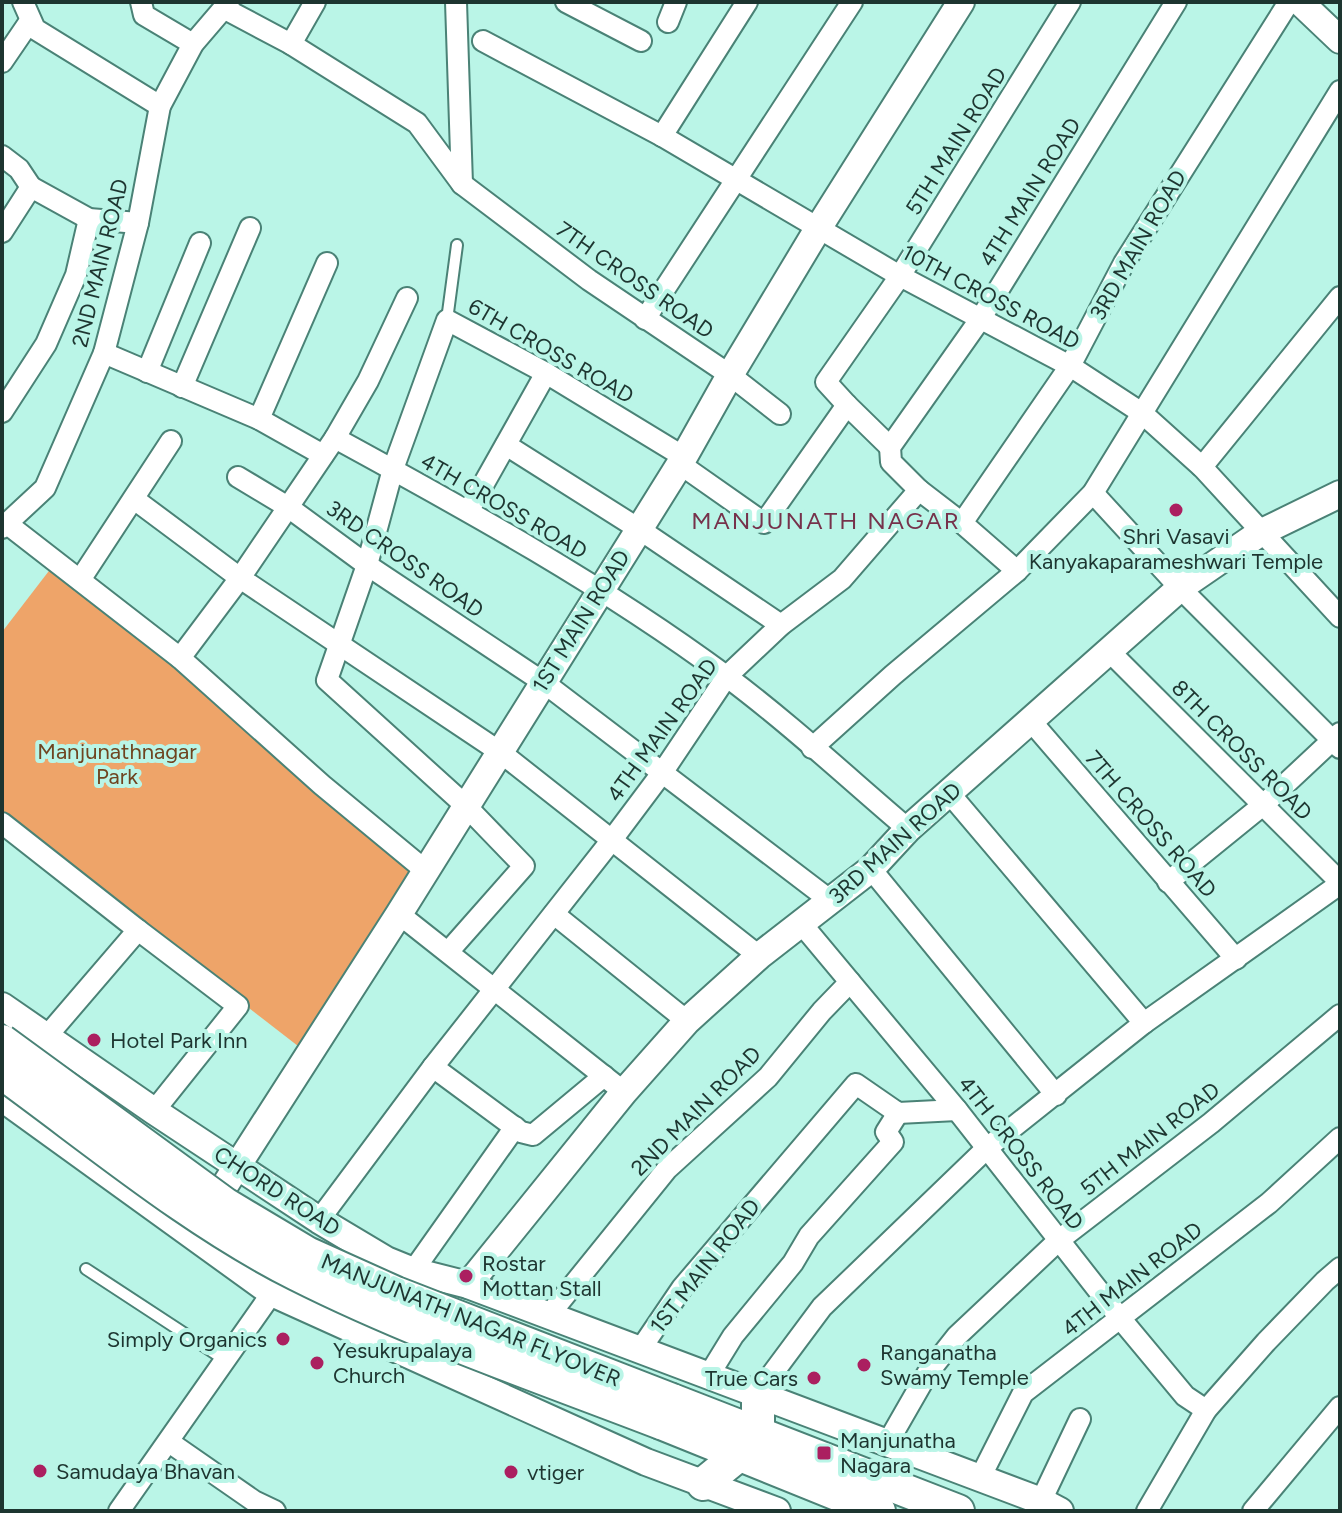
<svg xmlns="http://www.w3.org/2000/svg" width="1342" height="1513" font-family="Figtree,sans-serif">
<style>
.park{fill:#eea469}
.lines{fill:none;stroke-linecap:round;stroke-linejoin:round}
.service-casing{stroke:#4a8276;stroke-width:14}
.minor-casing{stroke:#4a8276;stroke-width:24}
.tertiary-casing{stroke:#4a8276;stroke-width:30}
.primary-casing{stroke:#4a8276;stroke-width:36}
.service{stroke:#fff;stroke-width:10}
.minor{stroke:#fff;stroke-width:20}
.tertiary{stroke:#fff;stroke-width:26}
.primary{stroke:#fff;stroke-width:32}
.primary-bridge-casing{stroke:#4a8276;stroke-width:36;stroke-linecap:butt}
.primary-bridge{stroke:#fff;stroke-width:32}
.poi-dot{fill:#ab1f60;stroke:#baf5e7;stroke-width:3}
.labels{text-anchor:middle;dominant-baseline:central;stroke-width:8;stroke-linejoin:round;paint-order:stroke}
.street-label{font-size:22px;fill:#1d3530;stroke:#baf5e7}
.poi-label{font-size:22px;fill:#1d3530;stroke:#baf5e7;text-anchor:start}
.park-label{font-size:22px;fill:#6f4420;stroke:#baf5e7}
.neighbourhood-label{font-size:24px;letter-spacing:2px;fill:#76324b;stroke:#baf5e7}
</style>
<rect width="100%" height="100%" fill="#baf5e7"/>
<polygon class="park" points="55,563 411,869 298,1046 2,817 2,632"/>
<g class="lines">
<defs>
<g id="service">
<polyline points="447,320 457,245"/>
<polyline points="86,1269 225,1360"/>
</g>
<g id="minor">
<polyline points="23,2 35,29 160,106"/>
<polyline points="141,2 144,15 193,44"/>
<polyline points="456,2 462,184"/>
<polyline points="566,2 641,41"/>
<polyline points="225,9 291,44 417,123 462,184 589,280 730,375 780,414"/>
<polyline points="668,22 676,2"/>
<polyline points="483,41 662,136 900,276 1070,366 1142,413 1202,467 1340,617"/>
<polyline points="291,44 315,2"/>
<polyline points="2,62 30,21"/>
<polyline points="662,136 747,2"/>
<polyline points="2,156 19,169 31,187"/>
<polyline points="2,232 31,187 89,219 138,223"/>
<polyline points="645,319 852,2"/>
<polyline points="104,353 259,419 323,455"/>
<polyline points="147,372 200,243"/>
<polyline points="182,387 250,228"/>
<polyline points="847,405 826,382 900,276 1070,2"/>
<polyline points="2,412 46,344 76,275 89,219"/>
<polyline points="259,419 327,263"/>
<path d="M335,438C469,511 603,585 726,676C789,723 848,778 908,829"/>
<polyline points="506,445 639,529 781,625"/>
<polyline points="680,464 764,523 847,405 890,447"/>
<polyline points="1202,467 1340,297"/>
<polyline points="238,477 288,507 367,565 543,682 831,901"/>
<polyline points="919,490 962,523 1070,366 1124,263 1289,2"/>
<polyline points="1093,493 1180,588 1340,748"/>
<polyline points="134,499 240,578 500,752 759,956"/>
<polyline points="469,510 546,373"/>
<polyline points="6,523 180,658 322,785 426,871"/>
<polyline points="962,523 1017,571"/>
<polyline points="2,528 45,488 104,353 138,223 160,106 193,44 229,2"/>
<polyline points="80,580 171,441"/>
<polyline points="1109,651 1340,882"/>
<polyline points="180,658 240,578 335,438 368,381 407,298"/>
<polyline points="1030,720 1236,959"/>
<polyline points="812,748 893,675 1017,571 1093,493 1340,91"/>
<polyline points="950,794 1144,1023"/>
<polyline points="2,823 138,930"/>
<polyline points="871,869 1056,1095"/>
<polyline points="1168,882 1263,805 1340,733"/>
<polyline points="399,914 624,1092"/>
<polyline points="554,914 687,1021"/>
<polyline points="800,922 957,1110 1120,1318 1185,1396 1206,1410"/>
<polyline points="448,952 524,866 466,806 327,680 367,565 393,469 447,320 546,373 684,457"/>
<polyline points="47,1036 138,930 238,1006 154,1111"/>
<polyline points="433,1067 521,1132 533,1135 604,1076"/>
<polyline points="319,1220 433,1067 611,841 662,773 727,676 781,625 842,579 919,490 891,462 890,447 981,318 1176,2"/>
<polyline points="413,1271 515,1127"/>
<polyline points="549,1315 667,1169 768,1077 822,1011 850,982"/>
<polyline points="640,1350 682,1288 856,1084 898,1113 957,1110"/>
<polyline points="709,1375 733,1336 793,1263 809,1236 893,1142 886,1132 898,1113"/>
<polyline points="758,1393 822,1307 987,1148 1144,1023 1340,884"/>
<polyline points="169,1442 254,1501 275,1511"/>
<polyline points="888,1442 927,1374 957,1336 1059,1240 1211,1123 1340,1015"/>
<polyline points="980,1478 1023,1393 1269,1203 1340,1138"/>
<polyline points="1041,1501 1080,1419"/>
<polyline points="119,1511 272,1293"/>
<polyline points="1147,1511 1206,1410 1266,1342 1325,1281 1340,1268"/>
<polyline points="1253,1511 1340,1407"/>
</g>
<g id="tertiary">
<polyline points="1300,2 1340,40"/>
<polyline points="2,1006 154,1111 319,1220 386,1260 413,1271 468,1285 1041,1501 1060,1511"/>
<polyline points="2,1098 272,1293 646,1462 777,1511"/>
<polyline points="193,1235 399,914 680,464 730,375 819,227 961,2"/>
<polyline points="468,1285 624,1092 687,1021 759,956 871,869 908,829 1180,588 1260,533 1340,494"/>
</g>
<g id="primary">
<polyline points="672,1400 958,1511"/>
<polyline points="661,1423 879,1511"/>
<polyline points="758,1434 758,1393"/>
<polyline points="703,1484 740,1454"/>
</g>
</defs>
<use href="#service" class="service-casing"/>
<use href="#minor" class="minor-casing"/>
<use href="#tertiary" class="tertiary-casing"/>
<use href="#primary" class="primary-casing"/>
<use href="#service" class="service"/>
<use href="#minor" class="minor"/>
<use href="#tertiary" class="tertiary"/>
<use href="#primary" class="primary"/>
<defs>
<g id="primary-bridge">
<polyline points="2,1041 225,1204 307,1253 396,1293 672,1400"/>
<path d="M2,1073C97,1142 191,1221 296,1274C413,1333 539,1376 661,1423"/>
</g>
</defs>
<use href="#primary-bridge" class="primary-bridge-casing"/>
<use href="#primary-bridge" class="primary-bridge"/>
</g>
<g class="poi-dot">
<circle cx="1176" cy="510" r="8"/>
<circle cx="94" cy="1040" r="8"/>
<circle cx="466" cy="1276" r="8"/>
<circle cx="283" cy="1339" r="8"/>
<circle cx="317" cy="1363" r="8"/>
<circle cx="864" cy="1365" r="8"/>
<circle cx="814" cy="1378" r="8"/>
<rect x="816" y="1445" width="16" height="16" rx="4"/>
<circle cx="40" cy="1471" r="8"/>
<circle cx="511" cy="1472" r="8"/>
</g>
<g class="labels">
<g class="street-label">
<text transform="translate(956 141) rotate(-58)">5TH MAIN ROAD</text>
<text transform="translate(1030 192) rotate(-58)">4TH MAIN ROAD</text>
<text transform="translate(1138 245) rotate(-60)">3RD MAIN ROAD</text>
<text transform="translate(100 263) rotate(-76)">2ND MAIN ROAD</text>
<text transform="translate(635 280) rotate(35)">7TH CROSS ROAD</text>
<text transform="translate(991 297) rotate(28)">10TH CROSS ROAD</text>
<text transform="translate(551 351) rotate(30)">6TH CROSS ROAD</text>
<text transform="translate(504 506) rotate(30)">4TH CROSS ROAD</text>
<text transform="translate(405 559) rotate(35)">3RD CROSS ROAD</text>
<text transform="translate(581 621) rotate(-58)">1ST MAIN ROAD</text>
<text transform="translate(662 730) rotate(-54)">4TH MAIN ROAD</text>
<text transform="translate(1242 750) rotate(45)">8TH CROSS ROAD</text>
<text transform="translate(1151 824) rotate(49)">7TH CROSS ROAD</text>
<text transform="translate(895 843) rotate(-42)">3RD MAIN ROAD</text>
<text transform="translate(696 1111) rotate(-45)">2ND MAIN ROAD</text>
<text transform="translate(1150 1139) rotate(-38)">5TH MAIN ROAD</text>
<text transform="translate(1021 1153) rotate(52)">4TH CROSS ROAD</text>
<text transform="translate(277 1191) rotate(33)">CHORD ROAD</text>
<text transform="translate(705 1266) rotate(-52)">1ST MAIN ROAD</text>
<text transform="translate(1132 1279) rotate(-38)">4TH MAIN ROAD</text>
<text transform="translate(471 1320) rotate(22)">MANJUNATH NAGAR FLYOVER</text>
</g>
<g class="poi-label">
<text x="1176" y="536" text-anchor="middle">Shri Vasavi<tspan x="1176" dy="25">Kanyakaparameshwari Temple</tspan></text>
<text x="110" y="1040">Hotel Park Inn</text>
<text x="482" y="1263">Rostar<tspan x="482" dy="25">Mottan Stall</tspan></text>
<text x="267" y="1339" text-anchor="end">Simply Organics</text>
<text x="333" y="1350">Yesukrupalaya<tspan x="333" dy="25">Church</tspan></text>
<text x="880" y="1352">Ranganatha<tspan x="880" dy="25">Swamy Temple</tspan></text>
<text x="798" y="1378" text-anchor="end">True Cars</text>
<text x="840" y="1440">Manjunatha<tspan x="840" dy="25">Nagara</tspan></text>
<text x="56" y="1471">Samudaya Bhavan</text>
<text x="527" y="1472">vtiger</text>
</g>
<g class="park-label">
<text x="117" y="751">Manjunathnagar<tspan x="117" dy="25">Park</tspan></text>
</g>
<g class="neighbourhood-label">
<text x="826" y="520">MANJUNATH NAGAR</text>
</g>
</g>
<rect width="1342" height="1513" fill="none" stroke="#1d3530" stroke-width="8"/>
</svg>
